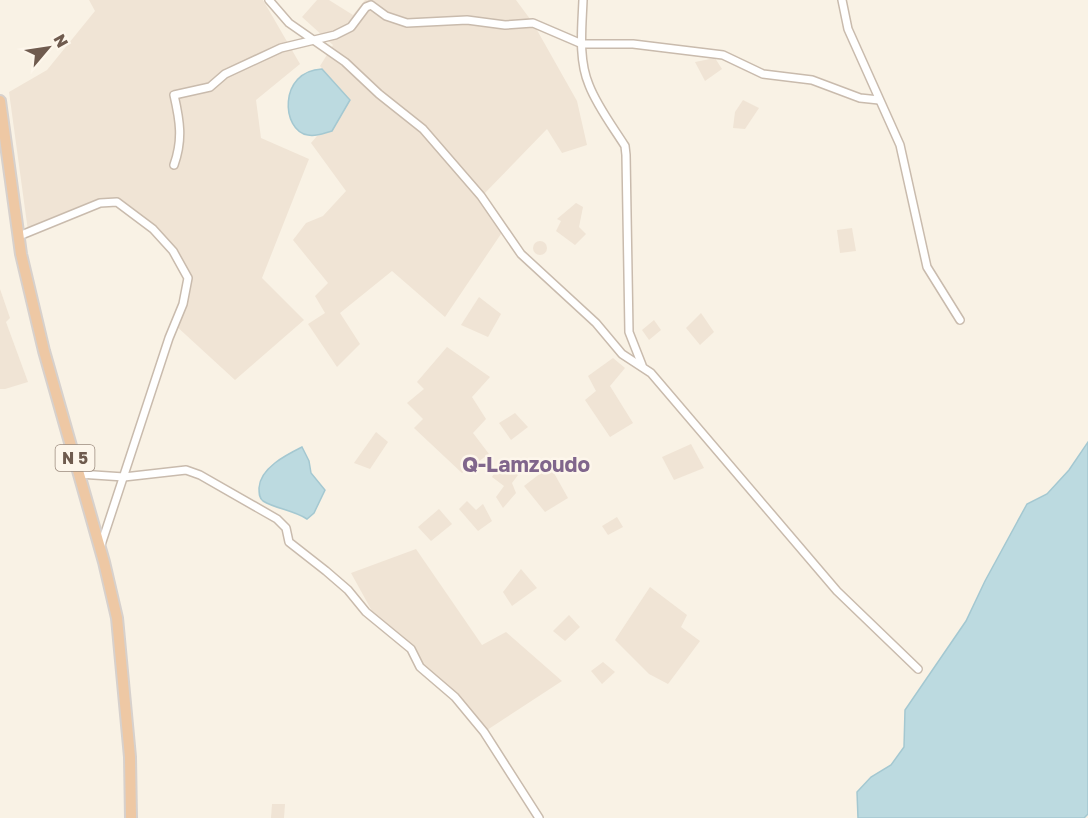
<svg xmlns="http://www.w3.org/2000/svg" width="1088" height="818" font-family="'Golos Text',sans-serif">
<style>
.residential{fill:#f0e4d5}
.water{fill:#bcdae0;stroke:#a4c8d1;stroke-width:1.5}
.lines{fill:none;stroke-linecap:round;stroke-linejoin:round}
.minor-casing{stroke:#c9bbad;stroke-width:10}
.trunk-casing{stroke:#d7d1cd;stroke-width:14}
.minor{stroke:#fff;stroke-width:7}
.trunk{stroke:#eec8a4;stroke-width:10}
.labels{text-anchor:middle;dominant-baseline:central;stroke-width:5;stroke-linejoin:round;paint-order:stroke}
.shield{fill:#fdf6eb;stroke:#9a8a7d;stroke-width:1.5}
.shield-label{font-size:16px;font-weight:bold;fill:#6f5b4e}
.quarter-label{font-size:21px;font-weight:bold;fill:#80668c;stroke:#fdf6eb}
</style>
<rect width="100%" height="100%" fill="#f9f2e5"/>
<g class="residential">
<polygon points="89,0 263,0 300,64 256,100 261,138 309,159 262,278 304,320 235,380 174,324 188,278 173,251 117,202 100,203 28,231 9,92 47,70 95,11"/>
<polygon points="317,0 329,0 353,15 365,0 516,0 533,23 577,101 587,145 562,153 547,129 482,196 505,228 445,317 392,271 340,313 360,344 337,367 308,324 325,313 315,296 328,283 293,240 306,223 323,216 346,191 311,143 317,136 332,131 350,100 320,66 333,45 302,17"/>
<polygon points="715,58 722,69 705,81 695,62"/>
<polygon points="743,100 759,108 745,129 733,128 735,112"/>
<polygon points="576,203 583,207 579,227 586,234 575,245 556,231 561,221 557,219"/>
<polygon points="852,228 856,251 840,253 837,230"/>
<circle cx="540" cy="248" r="7"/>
<polygon points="0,289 10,318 6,322 28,382 5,389 0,389"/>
<polygon points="479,297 501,314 488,337 461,325"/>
<polygon points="701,313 714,332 700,345 686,328"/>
<polygon points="654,320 661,330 649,340 642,330"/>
<polygon points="447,347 490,377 472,397 486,419 473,433 489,454 462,473 414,428 423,419 407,403 424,389 417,382"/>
<polygon points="613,358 625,368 610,386 633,423 610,437 585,400 596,391 588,376"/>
<polygon points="515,413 528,427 511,440 499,423"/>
<polygon points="376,432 388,442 370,469 354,463"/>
<polygon points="691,444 704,468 674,480 662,457"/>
<polygon points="501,462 518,475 512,483 516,493 503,508 496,497 504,486 492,477"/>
<polygon points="550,466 568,498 545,512 524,486"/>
<polygon points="467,501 476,510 483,504 492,521 478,531 459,509"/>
<polygon points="439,509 452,524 431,541 418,527"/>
<polygon points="617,517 623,527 608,535 602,526"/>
<polygon points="416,549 482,645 506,632 562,681 484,732 455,697 420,667 411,649 378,622 351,573"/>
<polygon points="521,569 537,588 512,606 503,592"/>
<polygon points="650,587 687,615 681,627 700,641 668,684 649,674 615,640"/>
<polygon points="569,615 580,627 565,641 553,631"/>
<polygon points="603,662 615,672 602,684 591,671"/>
<polygon points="272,804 285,804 284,818 271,818"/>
</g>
<g class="water">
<path d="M322,69L350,100L332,131C324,133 316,137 308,135C281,131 278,71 322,69Z"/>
<polygon points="1088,442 1088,814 1084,818 858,818 857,792 871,777 891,765 904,747 905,710 966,621 985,581 1027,504 1047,494 1069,470"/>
<path d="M302,447L309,461L311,473L325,490L314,513L307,519C293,510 276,509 263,501C259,498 259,493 259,488C260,468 286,455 302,447Z"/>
</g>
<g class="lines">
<defs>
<g id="minor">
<polyline points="269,0 289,23 345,62 379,94 423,129 481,196 521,254 596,323 622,354 651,373 837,591 918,669"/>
<path d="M583,0C582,27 578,59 589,85C597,106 613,127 625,146L626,155L629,332L642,365"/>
<polyline points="842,0 848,29 900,145 927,267 960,320"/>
<path d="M174,165C183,140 180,121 174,95L210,87L225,74L281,48L335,35L351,27L366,7L371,5L386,16L407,23L467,20L505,25L533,23L582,44H633L723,55L763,74L812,80L860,98L879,100"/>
<polyline points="19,236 100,203 117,202 153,229 173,251 188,278 183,304 169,338 100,548"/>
<polyline points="79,474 124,477 186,470 200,475 277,519 286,528 289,542 326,571 348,590 366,612 411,649 420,667 455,697 484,732 539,818"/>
</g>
<polyline id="trunk" points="0,101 21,254 44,351 104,562 117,618 130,757 131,818"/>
</defs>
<use href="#minor" class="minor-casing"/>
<use href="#trunk" class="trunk-casing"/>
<use href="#minor" class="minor"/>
<use href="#trunk" class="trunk"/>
</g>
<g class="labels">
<rect class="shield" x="55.5" y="445" width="39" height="26" rx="4.5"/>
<g class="shield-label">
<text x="75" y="458">N 5</text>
</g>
<g class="quarter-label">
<text x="526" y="464">Q-Lamzoudo</text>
</g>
</g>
<g transform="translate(48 48) rotate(61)" stroke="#fdf6eb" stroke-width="4.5" paint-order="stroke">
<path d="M0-4.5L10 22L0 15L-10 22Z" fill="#6f5b4e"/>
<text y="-9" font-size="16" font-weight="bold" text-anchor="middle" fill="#6f5b4e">N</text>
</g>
</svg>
